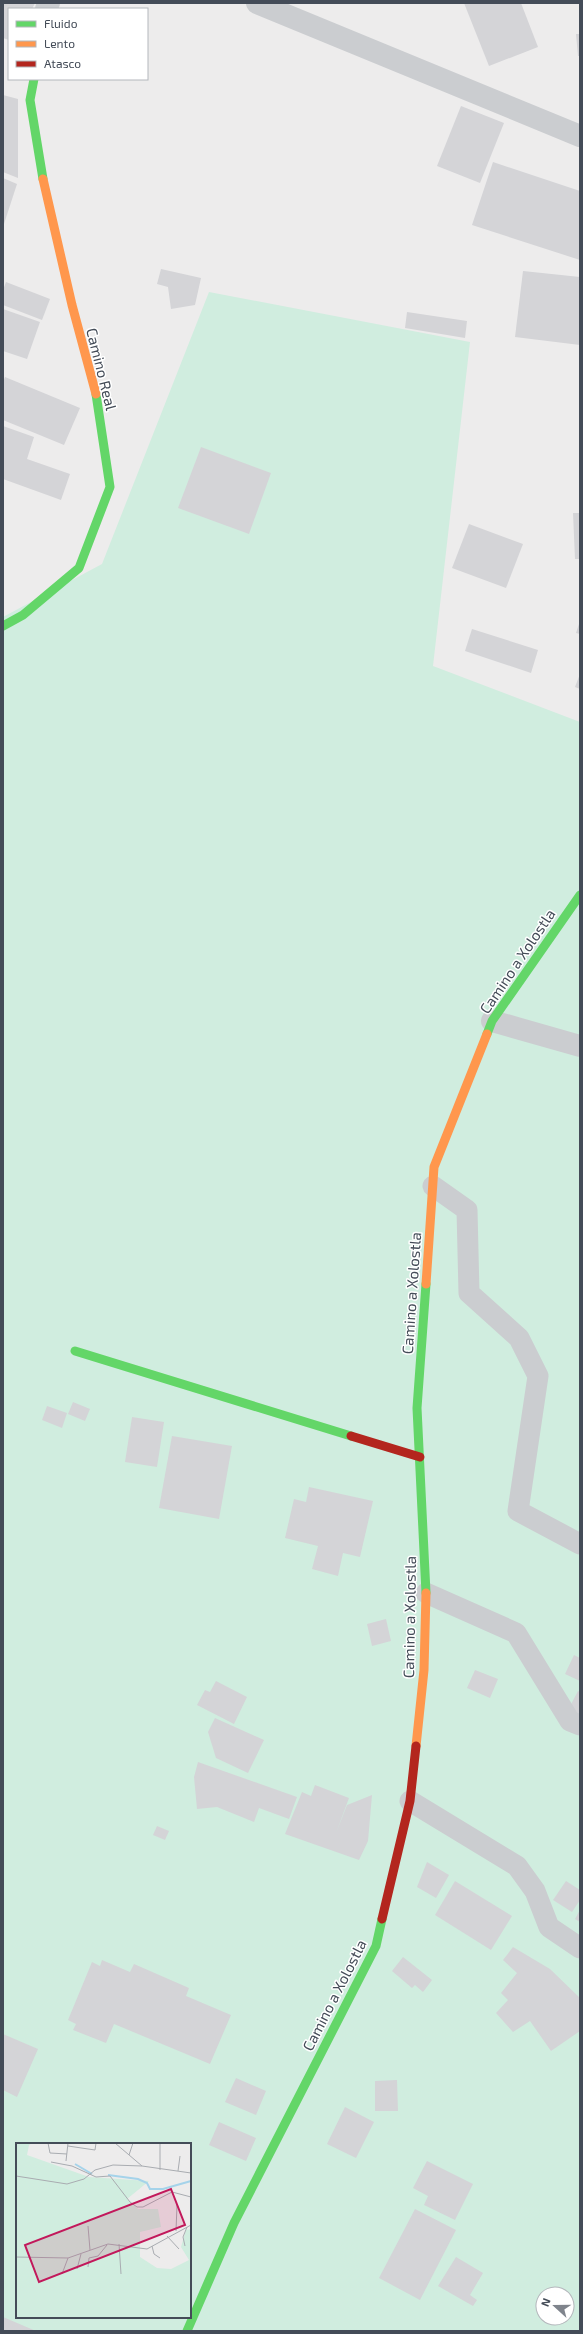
<svg xmlns="http://www.w3.org/2000/svg" width="583" height="2334" font-family="'Exo 2',sans-serif">
<style>
.green{fill:#d0eddf;fill-rule:evenodd}
.building{fill:#d4d4d7}
.lines{fill:none;stroke-linecap:round;stroke-linejoin:round}
.lane{stroke:#cbcdd0;stroke-width:21}
.street{stroke:#cbcdd0;stroke-width:22}
.fast{stroke:#63d668;stroke-width:9}
.slow{stroke:#ff974d;stroke-width:9}
.jam{stroke:#b3261e;stroke-width:9}
.labels{text-anchor:middle;dominant-baseline:central;stroke-width:3;stroke-linejoin:round;paint-order:stroke}
.street-label{font-size:15px;fill:#444c58;stroke:#fff}
.inset-river{fill:none;stroke:#a5d3ea;stroke-width:2}
.inset-road{fill:none;stroke:#a9acb1;stroke-width:1}
.view{fill:#c2185b;fill-opacity:0.15;stroke:#c2185b;stroke-width:2}
.inset-edge{fill:none;stroke:#444c58;stroke-width:2}
</style>
<rect width="100%" height="100%" fill="#edecec"/>
<path class="green" d="M209,292L470,342L433,666L580,722V2331H3V617L102,564ZM17,2144H190V2317H17ZM543,2294H567V2318H543Z"/>
<g class="building">
<polygon points="3,3 35,3 32,9 9,9 9,40 3,38"/>
<polygon points="464,3 521,3 538,47 489,66"/>
<polygon points="576,34 580,34 580,56 578,56"/>
<polygon points="3,95 18,99 18,178 3,172"/>
<polygon points="461,106 504,123 480,183 437,166"/>
<polygon points="493,162 580,191 580,260 472,225"/>
<polygon points="3,178 17,184 3,227"/>
<polygon points="161,269 201,278 195,305 171,309 168,287 157,284"/>
<polygon points="523,271 580,277 580,345 515,337"/>
<polygon points="6,282 50,299 42,320 3,305 3,290"/>
<polygon points="3,309 40,322 27,359 3,351"/>
<polygon points="407,312 467,321 465,338 405,328"/>
<polygon points="5,377 80,408 64,445 3,420 3,382"/>
<polygon points="3,426 34,437 27,459 70,474 61,500 3,479"/>
<polygon points="201,447 271,473 249,534 178,508"/>
<polygon points="573,513 580,513 580,559 575,559"/>
<polygon points="469,524 523,544 506,588 452,568"/>
<polygon points="580,621 580,634 576,633"/>
<polygon points="472,629 538,650 531,673 465,651"/>
<polygon points="580,674 580,689 575,687"/>
<polygon points="73,1402 90,1409 85,1421 68,1414"/>
<polygon points="47,1406 67,1413 62,1428 42,1420"/>
<polygon points="132,1417 164,1422 157,1467 125,1462"/>
<polygon points="172,1436 232,1446 219,1519 159,1508"/>
<polygon points="309,1487 373,1501 360,1557 343,1553 338,1576 312,1569 318,1546 285,1538 294,1499 306,1502"/>
<polygon points="386,1619 391,1641 372,1646 367,1624"/>
<polygon points="574,1655 580,1658 580,1681 565,1674"/>
<polygon points="475,1670 498,1679 490,1698 467,1688"/>
<polygon points="216,1681 247,1697 234,1724 197,1705 205,1690 210,1692"/>
<polygon points="578,1691 580,1692 580,1714 568,1710"/>
<polygon points="215,1718 264,1740 248,1773 216,1758 208,1732"/>
<polygon points="198,1762 297,1797 289,1819 259,1808 254,1822 217,1807 197,1809 194,1777"/>
<polygon points="315,1785 349,1798 336,1833 347,1805 372,1795 368,1841 359,1860 285,1834 302,1792 311,1796"/>
<polygon points="157,1826 169,1831 165,1840 153,1835"/>
<polygon points="427,1862 449,1875 436,1898 417,1887"/>
<polygon points="455,1881 512,1916 491,1950 435,1915"/>
<polygon points="566,1881 580,1890 580,1900 572,1912 553,1900"/>
<polygon points="580,1910 580,1922 575,1919"/>
<polygon points="513,1947 550,1969 580,1998 580,2031 551,2051 530,2021 513,2032 496,2013 508,2000 501,1993 517,1973 503,1960"/>
<polygon points="403,1957 432,1980 423,1992 415,1985 412,1988 392,1971"/>
<polygon points="102,1960 130,1972 134,1964 189,1988 186,1996 231,2015 210,2064 114,2024 106,2043 73,2030 76,2024 68,2020 92,1962 100,1966"/>
<polygon points="3,2034 38,2049 17,2097 3,2090"/>
<polygon points="236,2078 266,2091 256,2115 225,2102"/>
<polygon points="397,2080 398,2111 375,2111 375,2081"/>
<polygon points="345,2107 374,2122 356,2158 327,2144"/>
<polygon points="219,2122 256,2138 246,2161 209,2145"/>
<polygon points="427,2161 473,2184 455,2220 424,2205 428,2196 413,2188"/>
<polygon points="415,2209 456,2230 420,2300 379,2278"/>
<polygon points="456,2257 483,2273 470,2295 477,2300 473,2306 438,2286"/>
<polygon points="3,2317 36,2331 3,2331"/>
</g>
<g class="lines">
<g class="lane">
<polyline points="433,1186 467,1210 469,1293 519,1338 538,1376 518,1511 580,1544"/>
<polyline points="426,1593 516,1633 570,1721 580,1725"/>
<polyline points="410,1801 517,1866 535,1891 549,1927 580,1948"/>
</g>
<g class="street">
<polyline points="257,3 580,136"/>
<polyline points="46,9 49,3"/>
<polyline points="492,1021 580,1046"/>
</g>
<g class="fast">
<polyline points="34,79 30,100 43,179"/>
<polyline points="3,626 23,615 79,568 110,487 96,394"/>
<polyline points="487,1034 492,1021 580,895"/>
<polyline points="426,1284 417,1408 426,1593"/>
<polyline points="75,1351 351,1436"/>
<polyline points="187,2331 234,2223 376,1946 382,1919"/>
</g>
<g class="slow">
<polyline points="43,179 72,305 96,394"/>
<polyline points="426,1284 434,1167 487,1034"/>
<polyline points="416,1746 424,1670 426,1593"/>
</g>
<g class="jam">
<polyline points="351,1436 420,1457"/>
<polyline points="382,1919 410,1801 416,1746"/>
</g>
</g>
<g class="labels">
<g class="street-label">
<text transform="translate(102 369) rotate(76)">Camino Real</text>
<text transform="translate(517 961) rotate(-56)">Camino a Xolostla</text>
<text transform="translate(411 1293) rotate(-86)">Camino a Xolostla</text>
<text transform="translate(409 1617) rotate(-89)">Camino a Xolostla</text>
<text transform="translate(334 1995) rotate(-63)">Camino a Xolostla</text>
</g>
</g>
<g transform="translate(16 2143)">
<rect width="175" height="175" fill="#edecec"/>
<path d="M0,0H16L13,2L11,12L73,34L133,38L111,56L122,66H142L145,84L124,89V114L141,125L155,126L173,117L165,104L170,87L175,86V175H0Z" fill="#d0eddf"/>
<path class="inset-river" d="M59,21L76,31M92,32L122,36L131,40L134,46H147L175,38"/>
<path class="inset-road" d="M32,0L34,10L51,11M99,0L126,23M52,3L79,7L80,0M113,12L117,0M50,18L52,0M35,19L56,23L80,34L94,33L114,59L121,64H127L156,49L175,54M144,27V0M162,28L164,13M0,33L51,41L68,36L79,27L97,22L126,23L175,30M72,83L74,107M160,88L161,62M151,93L163,106M103,101L105,131M136,103L138,111L144,115M169,103L167,94L171,84M0,114L52,115L92,101L131,106L175,82M72,124L73,115L82,113L91,102M61,126L65,111M46,131L52,115"/>
<path class="view" d="M155,46L169,82L23,139L9,102Z"/>
<rect width="175" height="175" class="inset-edge"/>
</g>
<rect width="583" height="2334" fill="none" stroke="#444c58" stroke-width="8"/>
<rect x="8" y="8" width="140" height="72" fill="#ffffff" stroke="#b4b7bc"/>
<rect x="16" y="21" width="20" height="6" fill="#63d668" stroke="#b4b7bc"/>
<text x="44" y="28" font-size="12" fill="#444c58">Fluido</text>
<rect x="16" y="41" width="20" height="6" fill="#ff974d" stroke="#b4b7bc"/>
<text x="44" y="48" font-size="12" fill="#444c58">Lento</text>
<rect x="16" y="61" width="20" height="6" fill="#b3261e" stroke="#b4b7bc"/>
<text x="44" y="68" font-size="12" fill="#444c58">Atasco</text>
<g transform="translate(555 2306) rotate(291)"><circle r="19" fill="#ffffff" stroke="#b4b7bc"/>
<path d="M0-3L7 15L0 10L-7 15Z" fill="#7f848c"/>
<text y="-6" font-size="11" font-weight="bold" text-anchor="middle" fill="#444c58">N</text>
</g>
</svg>
